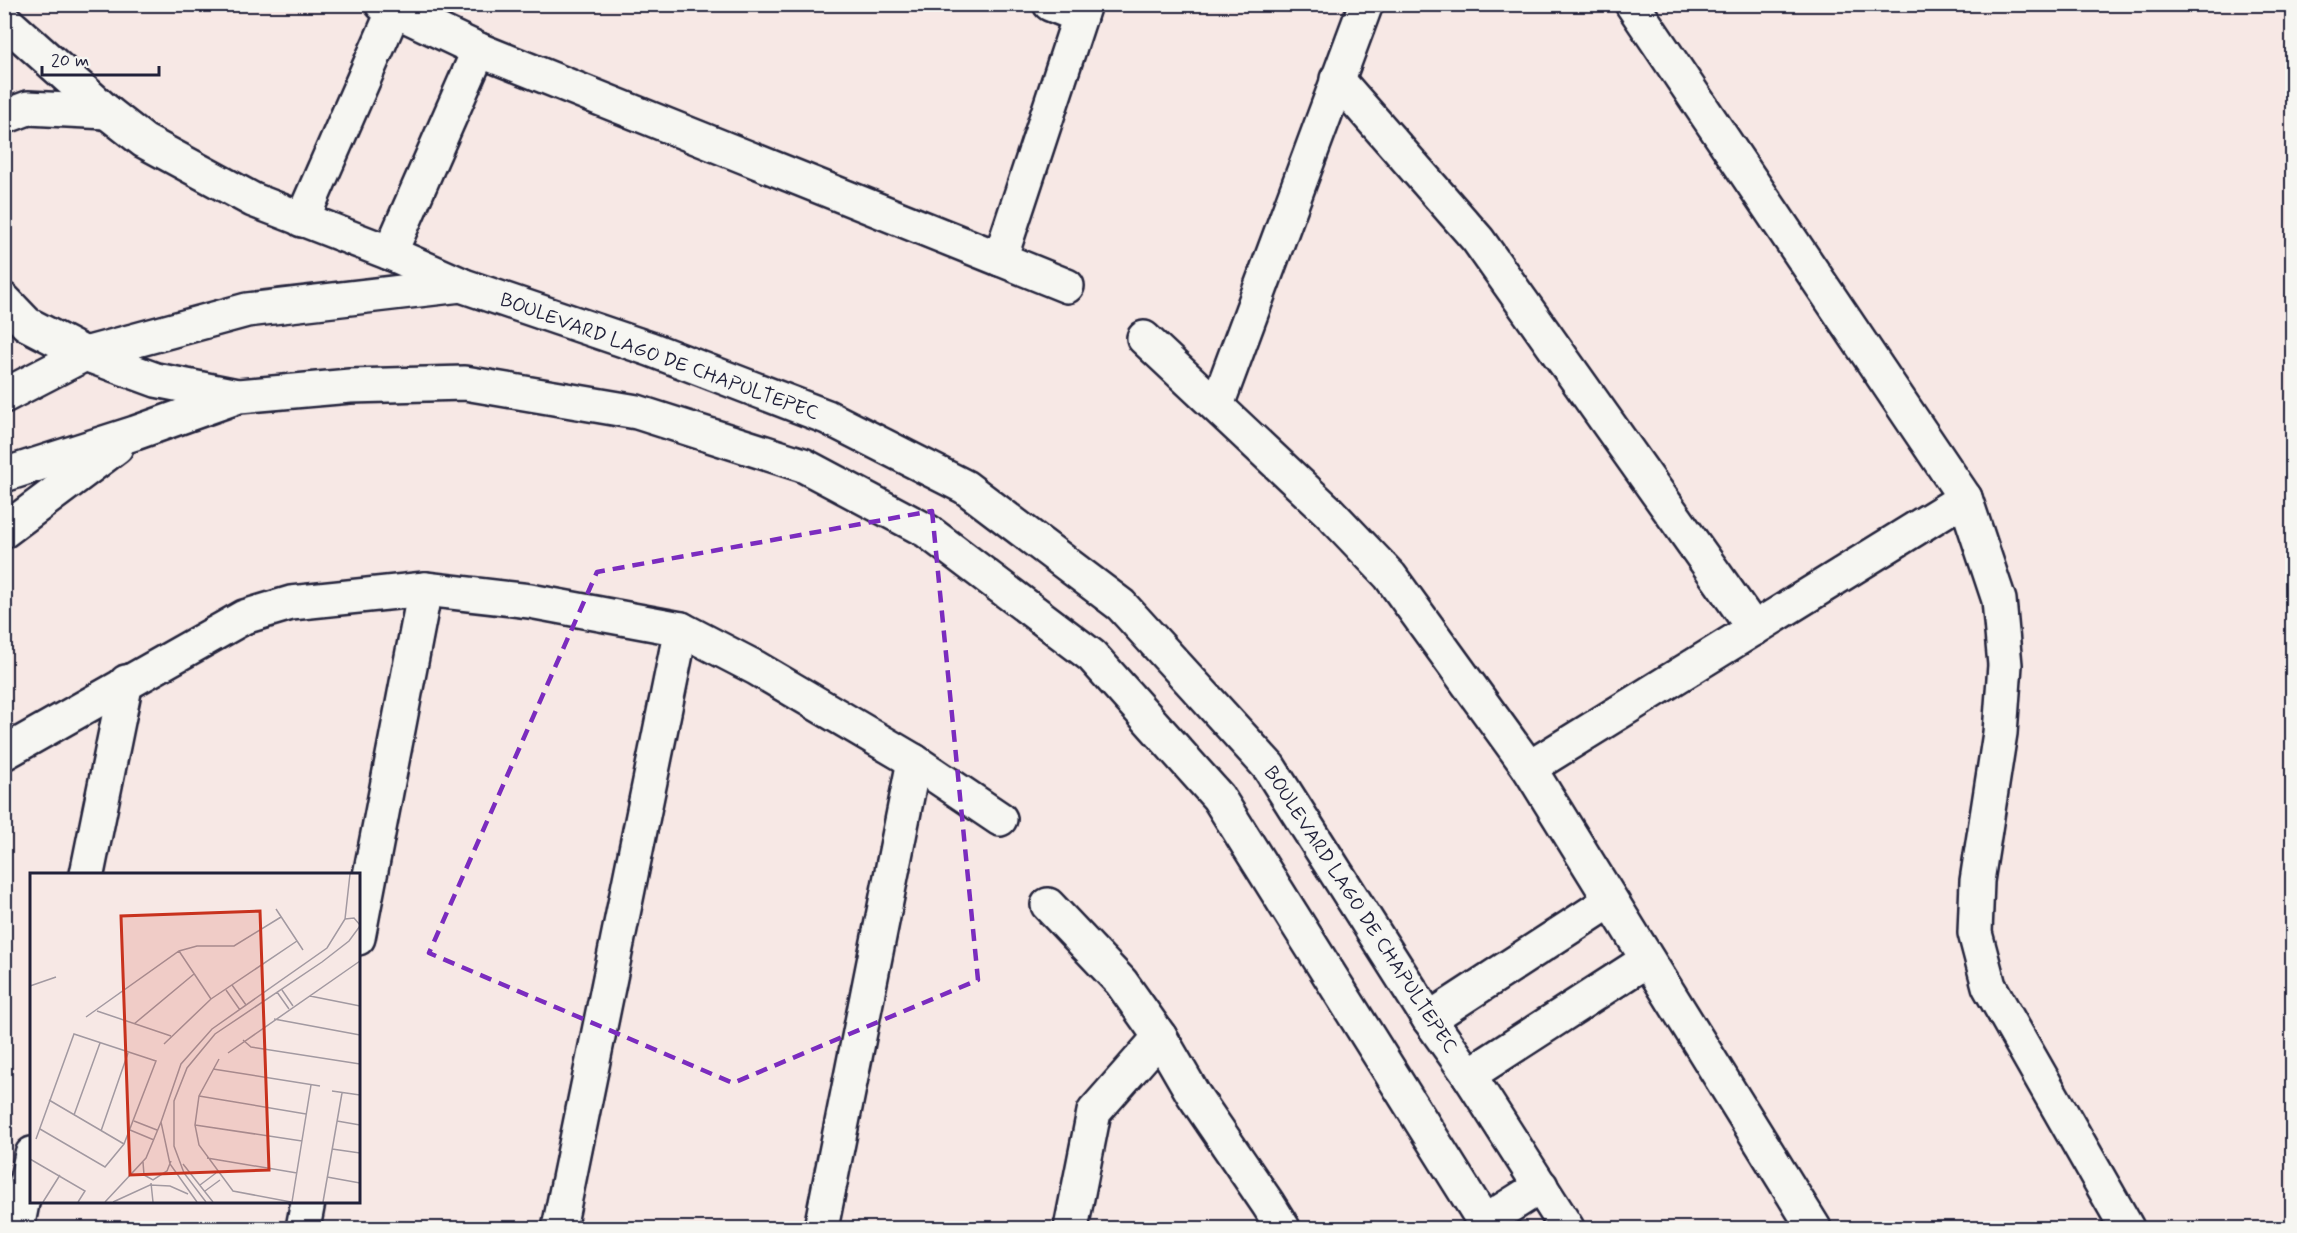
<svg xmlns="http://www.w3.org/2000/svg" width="2297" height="1233" font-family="Mynerve,sans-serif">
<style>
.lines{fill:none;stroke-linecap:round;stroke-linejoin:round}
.minor-casing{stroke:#22223b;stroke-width:38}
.minor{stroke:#f6f6f2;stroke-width:33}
.marked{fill:none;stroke:#7b2cbf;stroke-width:4.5;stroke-dasharray:12 8;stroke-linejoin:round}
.labels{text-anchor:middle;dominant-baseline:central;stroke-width:6;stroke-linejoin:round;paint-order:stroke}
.street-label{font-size:20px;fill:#22223b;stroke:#f6f6f2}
.inset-road{fill:none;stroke:#a299a1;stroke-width:1.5}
.view{fill:#c8321e;fill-opacity:0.15;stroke:#c8321e;stroke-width:3}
.inset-edge{fill:none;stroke:#22223b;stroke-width:3}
</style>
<rect width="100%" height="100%" fill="#f7e8e5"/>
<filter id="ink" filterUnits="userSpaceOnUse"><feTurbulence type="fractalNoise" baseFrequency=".0167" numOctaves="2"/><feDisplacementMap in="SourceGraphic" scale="12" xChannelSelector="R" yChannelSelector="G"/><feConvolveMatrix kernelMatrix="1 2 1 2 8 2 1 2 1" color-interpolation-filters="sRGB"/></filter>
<g filter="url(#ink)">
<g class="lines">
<defs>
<g id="minor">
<polyline points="382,4 479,50 1000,259 1084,4"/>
<polyline points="1050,4 1080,16"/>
<polyline points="1632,4 1965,498 1999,600 2005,665 2000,733 1977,881 1975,933 1989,986 2127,1228"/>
<polyline points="4,20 107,112 144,141 253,200 390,253 460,284"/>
<polyline points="1337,79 1478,240 1754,629"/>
<polyline points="4,117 28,108 107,112"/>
<polyline points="302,220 394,10"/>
<polyline points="390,253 479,50"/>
<polyline points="1000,259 1067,286"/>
<polyline points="4,300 27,324 85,354 156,380 237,396"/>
<polyline points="1144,338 1329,512 1390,576 1529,768 1814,1228"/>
<polyline points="4,396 85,354 247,310 461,285 650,349 827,417 965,487 1121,605 1269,767 1429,1019 1469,1075 1567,1228"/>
<polyline points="1217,405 1366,4"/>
<polyline points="4,475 135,433 239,396 350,386 465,383 637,412 803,465 927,531 1092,656 1218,797 1488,1228"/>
<polyline points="4,531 116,447"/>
<polyline points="4,753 244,617 291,603 425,589 530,601 681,629 756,668 914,761 1000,819"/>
<polyline points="1529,768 1965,498"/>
<polyline points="87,874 126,682"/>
<polyline points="1048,905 1121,982 1160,1037 1193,1094 1268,1204 1283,1228"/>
<polyline points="358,938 425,589"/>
<polyline points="1429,1019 1610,901"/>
<polyline points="1469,1075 1647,960"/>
<polyline points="1484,1222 1541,1186"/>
<polyline points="17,1228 32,1154"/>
<polyline points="303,1228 308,1202"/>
<polyline points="559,1228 681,629"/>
<polyline points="821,1228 914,761"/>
<polyline points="1071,1228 1094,1112 1160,1037"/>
</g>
</defs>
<use href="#minor" class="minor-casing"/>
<use href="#minor" class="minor"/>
</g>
</g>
<path class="marked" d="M932,511L978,980L733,1083L429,953L597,572Z"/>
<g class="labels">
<g class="street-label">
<text transform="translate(659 357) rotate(20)">BOULEVARD LAGO DE CHAPULTEPEC</text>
<text transform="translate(1360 910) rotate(57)">BOULEVARD LAGO DE CHAPULTEPEC</text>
</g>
</g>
<g transform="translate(30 873)">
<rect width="330" height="330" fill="#f7e8e5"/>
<path class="inset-road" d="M246,36L273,77M315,46L324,45L330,52M149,78L181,126M202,112L216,132M0,113L26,104M196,117L210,137M252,117L263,133M247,119L259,136M280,123L330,133M67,138L141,163M56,144L149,78L167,73H204L251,44M244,146L330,162M104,151L164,101M213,167L221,174L330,191M134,171L181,126L267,68M198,180L330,88M189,186L169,223L165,252L169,272L203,318L261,329M183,196L290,213M302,218L330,222M169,223L276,241M19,227L94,271M44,242L70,170M104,248L127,257M307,248L330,252M165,252L272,268M100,257L124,267M71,258L98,180M6,266L44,161L126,188L94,271L75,294L10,256M302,276L330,280M177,285L267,300M0,286L55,318L48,329M113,289L114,302L123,307L137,298L141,288M153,291L183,329M297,304L330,310M121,310L123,329M170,312L186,300M175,318L190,307M13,329L30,302M75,329L116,285L131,249M83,329L120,312L140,313L158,321M167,329L140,291L131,249L151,191L182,156L297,75L315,46L320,1M176,329L154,300L144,273V228L157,195L185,161L292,89L319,68L330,53M262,329L281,212M293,329L312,220"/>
<path class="view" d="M230,38L239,297L100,302L91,43Z"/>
<rect width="330" height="330" class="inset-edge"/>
</g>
<rect width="2297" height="1233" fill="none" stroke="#f6f6f2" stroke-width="24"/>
<rect x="12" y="12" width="2273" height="1209" fill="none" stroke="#22223b" stroke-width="2" filter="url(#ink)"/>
<path d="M42 66v9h117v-9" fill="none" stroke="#22223b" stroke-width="3"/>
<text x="51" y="66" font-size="18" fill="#22223b" stroke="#f6f6f2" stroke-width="4.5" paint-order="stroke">20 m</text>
</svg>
